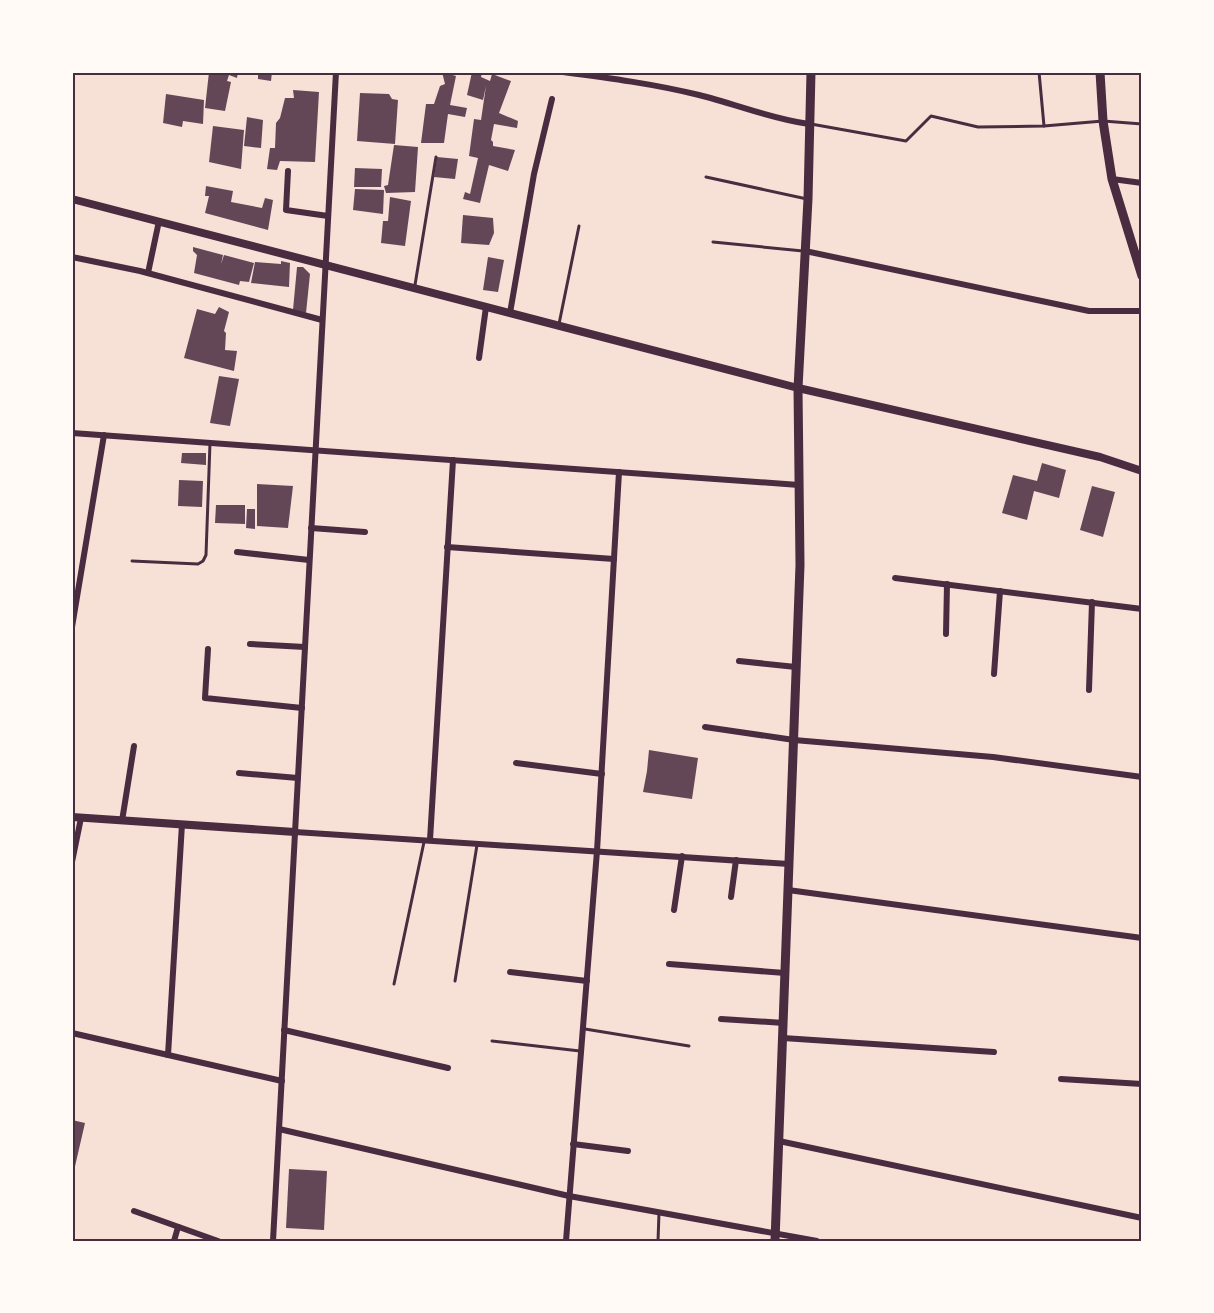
<svg xmlns="http://www.w3.org/2000/svg" width="1214" height="1313" font-family="'Space Grotesk',sans-serif">
<style>
.building{fill:#644757}
.lines{fill:none;stroke-linecap:round;stroke-linejoin:round}
.service{stroke:#4a2c40;stroke-width:3}
.minor{stroke:#4a2c40;stroke-width:6}
.tertiary{stroke:#4a2c40;stroke-width:8}
.secondary{stroke:#4a2c40;stroke-width:9}
.neatline{fill:none;stroke:#4a2c40;stroke-width:2}
</style>
<rect width="100%" height="100%" fill="#f7e1d7"/>
<g class="building">
<polygon points="209,72 238,72 237,78 229,75 227,81 231,82 225,111 205,108"/>
<polygon points="258,72 272,72 271,81 258,79"/>
<polygon points="442,72 456,76 450,105 467,108 465,117 448,114 444,143 421,143 426,104 434,104 440,86 445,84"/>
<polygon points="472,72 482,72 481,77 490,81 492,74 511,81 499,113 518,121 517,128 494,124 491,140 493,142 493,146 515,150 508,171 489,165 480,203 463,199 465,192 470,194 478,158 469,156 474,119 481,120 486,86 483,100 467,95"/>
<polygon points="293,90 319,92 315,162 280,161 277,170 267,169 270,148 275,148 276,123 280,118 285,98 294,98"/>
<polygon points="360,93 389,94 392,99 398,100 395,144 357,141"/>
<polygon points="166,94 204,100 203,124 183,121 182,127 163,123"/>
<polygon points="247,117 263,120 261,148 244,146"/>
<polygon points="213,126 244,130 241,169 209,162"/>
<polygon points="394,145 418,147 415,192 386,193 384,186 388,185"/>
<polygon points="437,157 458,159 455,179 434,177"/>
<polygon points="355,168 382,169 381,187 354,187"/>
<polygon points="206,186 233,191 231,202 262,208 265,198 273,200 268,230 205,213 209,196 205,196"/>
<polygon points="355,189 384,190 383,214 353,210"/>
<polygon points="390,197 411,201 405,246 381,243 383,221 388,221"/>
<polygon points="463,215 493,218 494,233 489,245 461,243"/>
<polygon points="193,247 223,255 221,264 224,255 254,263 249,282 240,281 239,285 194,273 197,255 193,251"/>
<polygon points="488,257 504,260 498,292 483,290"/>
<polygon points="281,261 290,263 289,287 251,283 255,262 281,264"/>
<polygon points="297,267 303,267 310,274 306,313 293,310"/>
<polygon points="219,307 229,312 224,331 226,333 225,350 237,351 234,371 184,358 197,309 215,314"/>
<polygon points="219,376 239,379 230,426 210,423"/>
<polygon points="182,453 206,453 206,465 181,463"/>
<polygon points="1042,463 1066,470 1059,498 1034,491 1027,520 1002,513 1013,475 1037,481"/>
<polygon points="179,480 203,481 202,507 178,506"/>
<polygon points="257,484 293,486 288,528 257,526"/>
<polygon points="1092,486 1115,492 1103,537 1080,530"/>
<polygon points="216,505 245,505 245,524 215,523"/>
<polygon points="247,509 255,509 255,529 246,528"/>
<polygon points="649,750 698,758 692,799 643,792 647,771"/>
<polygon points="72,1120 85,1123 73,1175 72,1175"/>
<polygon points="289,1169 327,1171 324,1230 286,1228"/>
</g>
<g class="lines">
<g class="service">
<polyline points="1039,72 1044,126"/>
<polyline points="811,124 906,141 931,116 978,127 1044,126 1103,121 1142,124"/>
<polyline points="706,177 807,199"/>
<polyline points="713,242 803,251"/>
<polyline points="415,285 436,157"/>
<polyline points="559,324 579,226"/>
<polyline points="132,561 198,564 203,561 206,555 210,443"/>
<polyline points="455,981 477,845"/>
<polyline points="394,984 424,842"/>
<polyline points="585,1029 689,1046"/>
<polyline points="492,1041 580,1051"/>
<polyline points="658,1241 659,1213"/>
</g>
<g class="minor">
<path d="M563,72C609,78 654,84 699,95C736,104 771,119 809,124"/>
<polyline points="288,171 286,210 328,216"/>
<polyline points="1112,179 1142,183"/>
<polyline points="805,251 1089,311 1142,311"/>
<polyline points="72,257 140,271 322,320"/>
<polyline points="148,273 159,221"/>
<polyline points="510,313 534,174 552,99"/>
<polyline points="479,358 486,307"/>
<polyline points="72,433 799,485"/>
<polyline points="311,528 365,532"/>
<polyline points="447,547 614,559"/>
<polyline points="237,552 309,560"/>
<polyline points="895,578 1142,609"/>
<polyline points="72,627 104,435"/>
<polyline points="946,634 947,584"/>
<polyline points="250,644 305,647"/>
<polyline points="208,649 205,698 302,708"/>
<polyline points="739,661 796,667"/>
<polyline points="994,674 1000,591"/>
<polyline points="1089,690 1092,602"/>
<polyline points="705,727 794,740 993,757 1142,777"/>
<polyline points="516,763 602,774"/>
<polyline points="239,773 298,778"/>
<polyline points="122,821 134,746"/>
<polyline points="295,832 789,864"/>
<polyline points="430,840 453,460"/>
<polyline points="72,862 81,818"/>
<polyline points="788,890 1142,938"/>
<polyline points="731,897 736,860"/>
<polyline points="674,910 682,856"/>
<polyline points="669,964 785,973"/>
<polyline points="510,972 587,981"/>
<polyline points="721,1019 784,1023"/>
<polyline points="284,1030 448,1068"/>
<polyline points="72,1033 282,1081"/>
<polyline points="783,1038 994,1052"/>
<polyline points="168,1055 182,824"/>
<polyline points="1061,1079 1142,1084"/>
<polyline points="279,1129 569,1196 817,1241"/>
<polyline points="779,1141 1142,1218"/>
<polyline points="573,1144 628,1151"/>
<polyline points="134,1211 218,1241"/>
<polyline points="174,1241 178,1227"/>
<polyline points="273,1241 336,72"/>
<polyline points="566,1241 597,851 619,472"/>
</g>
<g class="tertiary">
<polyline points="72,199 798,388 1100,457 1142,471"/>
<polyline points="72,817 295,832"/>
</g>
<g class="secondary">
<polyline points="1100,72 1103,121 1112,179 1142,276"/>
<polyline points="775,1241 800,565 798,388 808,199 811,72"/>
</g>
</g>
<rect width="1214" height="1313" fill="none" stroke="#fffaf5" stroke-width="147"/>
<rect x="74" y="74" width="1066" height="1166" class="neatline"/>
</svg>
